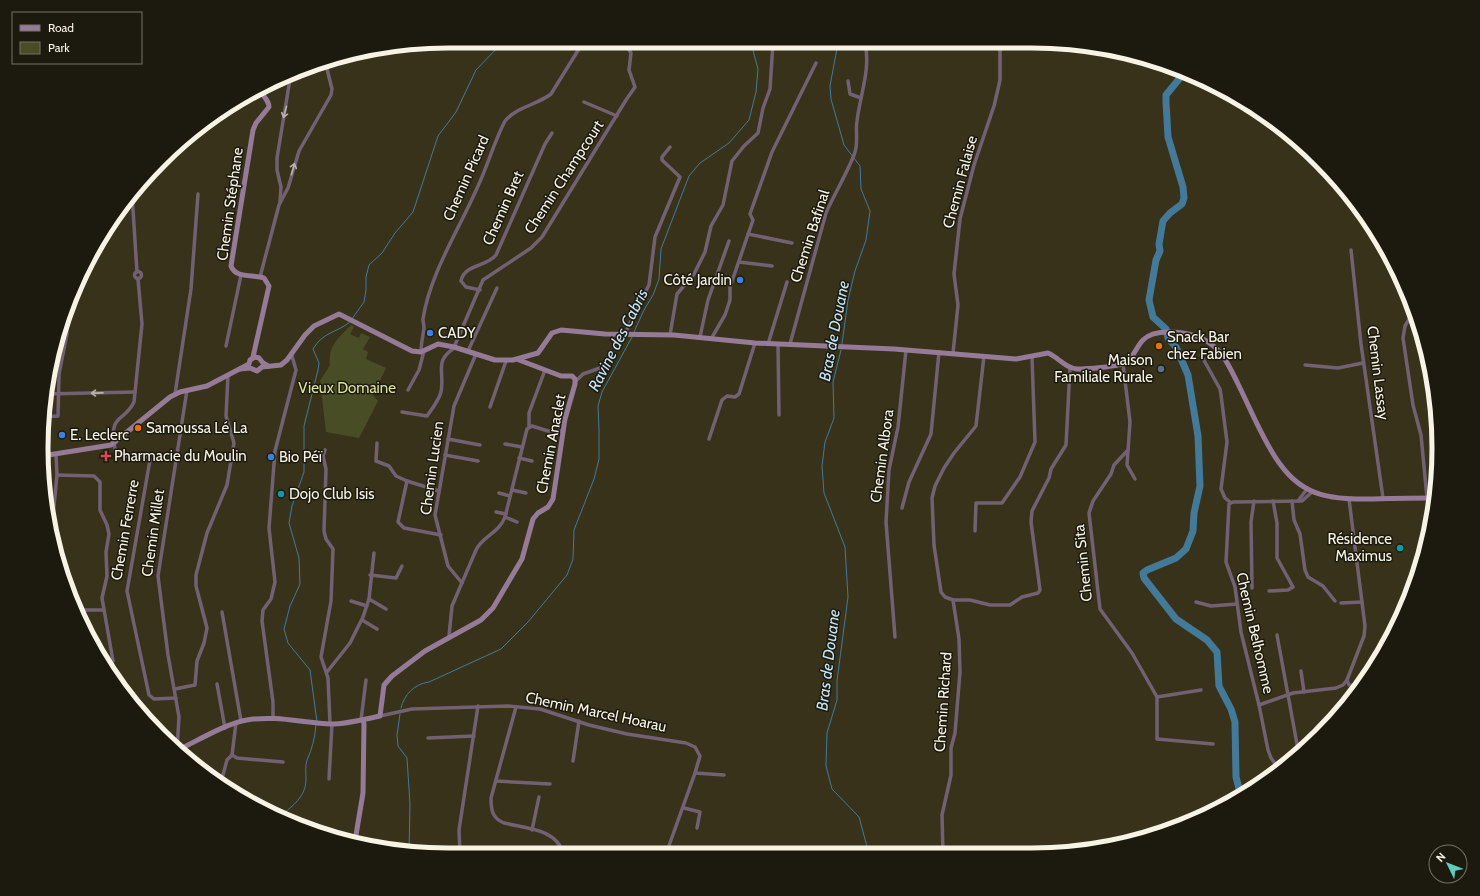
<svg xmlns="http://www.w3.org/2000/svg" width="1480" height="896" font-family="Cabin,sans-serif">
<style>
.green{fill:#494d25}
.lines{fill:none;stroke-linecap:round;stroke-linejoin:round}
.stream{stroke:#437999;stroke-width:1}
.river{stroke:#437999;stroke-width:7}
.street{stroke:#726173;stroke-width:3.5}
.secondary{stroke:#957b98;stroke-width:5}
.oneway{stroke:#bbb1b2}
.shop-dot{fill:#3f7fe0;stroke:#1c1a0f;stroke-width:1.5}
.food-dot{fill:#e8710a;stroke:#1c1a0f;stroke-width:1.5}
.service-dot{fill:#5c6f8a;stroke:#1c1a0f;stroke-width:1.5}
.health-dot{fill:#e0444e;stroke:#1c1a0f;stroke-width:1.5}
.culture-dot{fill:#0f9aa8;stroke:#1c1a0f;stroke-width:1.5}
.labels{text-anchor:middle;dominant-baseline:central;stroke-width:3;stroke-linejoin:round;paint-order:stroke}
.street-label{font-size:15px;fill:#f7f3e5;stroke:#1c1a0f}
.poi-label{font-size:15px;fill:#f7f3e5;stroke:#1c1a0f;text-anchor:start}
.park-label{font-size:15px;fill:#dbe592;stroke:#1c1a0f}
.water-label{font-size:16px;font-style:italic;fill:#c5e4f8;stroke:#1c1a0f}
.rim{fill:none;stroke:#f7f3e5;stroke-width:5}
</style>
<rect width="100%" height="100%" fill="#38321a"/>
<path class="green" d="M351,325L354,327L350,334L359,338L361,333L370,337L363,349L368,352L366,359L386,368L373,395L378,401L359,438L326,432L320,381L330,365C328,345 338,339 351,325Z"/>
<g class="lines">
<g class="stream">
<polyline points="838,43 830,86 831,99 844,145 860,166 861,189 870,211 866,240 855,271 848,300 842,344"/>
<polyline points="352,319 364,302 366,290 366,277 369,265 382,253 395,233 413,212 438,136 456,112 476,70 501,44"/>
<polyline points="634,332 644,310 653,295 659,279 661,249 689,176 700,163 729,143 749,120 756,92 758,69 751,43"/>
<polyline points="841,350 833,382 834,418 825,442 822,466 824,493 845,547 848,597 837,681 837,700 827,733 826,766 832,789 859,817 869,854"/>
<path d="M401,708C404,695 414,684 429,682L501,649L528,622L567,575L573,559L574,530L594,479L599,459V430L598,406L602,392L632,337"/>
<polyline points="400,714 397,735 398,746 407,758 410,804 409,852"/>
<path d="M317,722L310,670L288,643L284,629L290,606L300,584L299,558L289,523L292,506L304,472V426L318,370L319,363L313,349C323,332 336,333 350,322"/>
<path d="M281,816C293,805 306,797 306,779C306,773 305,766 307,760C312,749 315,738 316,725"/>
</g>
<polyline class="river" points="1184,73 1166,95 1166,102 1168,137 1183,187 1184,198 1182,204 1170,213 1163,221 1159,244 1160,251 1156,260 1149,300 1153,317 1166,329 1168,338 1176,347 1188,375 1198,436 1200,486 1194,513 1193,531 1186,549 1176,558 1147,570 1143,573 1144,578 1176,619 1207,640 1217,652 1219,686 1231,709 1235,722 1236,777 1241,796"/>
<g class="street">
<polyline points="848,81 850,94 861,98"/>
<polyline points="252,93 260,91"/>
<polyline points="584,102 617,116"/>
<polyline points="132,194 137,272"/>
<polyline points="280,202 281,187 277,170 277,158 291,73"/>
<polyline points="748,234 792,243"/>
<polyline points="1351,250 1361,344 1383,498"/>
<polyline points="739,262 772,266"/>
<circle cx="138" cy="275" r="3.5"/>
<polyline points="260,277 279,205 288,188 299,151 331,95 332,89 325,61"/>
<path d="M138,279L142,324L134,402C125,421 110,415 114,441C115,447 114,451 118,456L149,457L150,460L127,591L149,695L154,699L176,698"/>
<path d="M480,290L466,287L461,281C464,264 487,267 496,255L545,144L552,133"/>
<polyline points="1414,311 1405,326 1403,338 1413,405 1421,435 1427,498"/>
<polyline points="624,335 649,285 655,237 680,177 662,160 662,157 670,147"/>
<polyline points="670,335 677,294 694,274 705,252 711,226 723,205 732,161 744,146 758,133 763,108 770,89 773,43"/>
<polyline points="700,337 708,300 729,241"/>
<polyline points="711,339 725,315 730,300 730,287 753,220 750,214 772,152 816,63"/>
<polyline points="768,344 787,282"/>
<polyline points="778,344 779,415"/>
<path d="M790,344L826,213C835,193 846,175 854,155C859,144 855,133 857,121C860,95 871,69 865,43"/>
<polyline points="226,346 241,275"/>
<polyline points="454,347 483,280 531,248 542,237 626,100 635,87 629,70 631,53 625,44"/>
<polyline points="468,351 497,288"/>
<path d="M421,352C421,343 423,336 424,328C424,325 423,322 423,319C430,273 460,228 478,186C488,165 494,142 505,121C516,107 537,105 551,94L582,44"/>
<polyline points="953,353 958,305 954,274 960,219 974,165 994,106 998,89 1000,80 1000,42"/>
<polyline points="1201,355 1220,389 1221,395 1227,442 1221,489 1225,498 1230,502"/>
<polyline points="1123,364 1130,422 1127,465 1135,479"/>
<polyline points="1305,365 1338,368 1363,363"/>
<polyline points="576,381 583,374 603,367"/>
<polyline points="408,390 419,370 424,351"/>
<polyline points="45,394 135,392"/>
<polyline points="175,394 191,289 198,194"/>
<polyline points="490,407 506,361"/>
<path d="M402,412L427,416C432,409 439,400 441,392C445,371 433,361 456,347"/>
<polyline points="43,417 58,416 59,374 67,334 66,309"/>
<polyline points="529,426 529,413 545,370"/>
<polyline points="448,439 480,445"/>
<polyline points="709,439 722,400 727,396 735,397 739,394 755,343"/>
<polyline points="377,443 376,461 389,466 396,476 407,481 439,491"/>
<polyline points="505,444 522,447"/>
<polyline points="325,450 323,456 326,469 324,531 326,539 333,549 331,601 321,657 328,678 330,723"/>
<polyline points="1128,450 1114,465 1111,474 1093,501 1089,513 1100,609 1132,653 1157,697 1157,739 1213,744"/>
<polyline points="445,455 478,461"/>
<polyline points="519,458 532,461"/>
<polyline points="57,475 94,476 100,482 100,510 107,525 109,534 106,552 107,576 102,598 113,661"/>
<polyline points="407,481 398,522 404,528 441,535"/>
<polyline points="512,490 526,493"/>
<polyline points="499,493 510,496"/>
<polyline points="1292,501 1294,520 1300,534 1305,570 1308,577 1323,586 1335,601"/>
<polyline points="1298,501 1307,489"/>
<polyline points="902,508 909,482 931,434 939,352"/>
<polyline points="496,512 506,514"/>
<polyline points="505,517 517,522"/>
<polyline points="975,531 976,503 1002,503 1020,477 1035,442 1032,357"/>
<polyline points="51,537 57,475 56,454"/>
<polyline points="370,575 396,578 402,566"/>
<polyline points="462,583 448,566 435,515 454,406 476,354"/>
<polyline points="1252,588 1251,522 1254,501"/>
<polyline points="1269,591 1288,590 1293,587 1277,558 1277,523 1273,501"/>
<polyline points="369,599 386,609"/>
<polyline points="953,600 970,600 990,605 1010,605 1022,597 1038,593 1040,590 1031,522 1032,511 1049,478 1051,469 1066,445 1070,367"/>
<polyline points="351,601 367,606"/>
<polyline points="1196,602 1211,606 1237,604"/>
<polyline points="1341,603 1362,602"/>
<polyline points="78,612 81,610 103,610"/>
<polyline points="222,612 241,721"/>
<polyline points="362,620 377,629"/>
<polyline points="1277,635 1299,755"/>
<path d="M449,636L452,606L476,550C483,536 499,533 505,517L527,429L532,426L548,431H563"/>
<polyline points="895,637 886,522 889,470 898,427 906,350"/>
<polyline points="1301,671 1304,692"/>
<polyline points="327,672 350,643 363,617 369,599 374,553"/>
<polyline points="1347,680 1349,685 1360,686"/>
<polyline points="217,684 225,728"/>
<polyline points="175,689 195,685 197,661 204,643 207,628 196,586 196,575 207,533 227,485 234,443 226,416 228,375"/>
<polyline points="1157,697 1201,690"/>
<polyline points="1259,705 1293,693 1336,688 1343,685 1347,680 1364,636 1365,626 1349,499"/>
<path d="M516,707L491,798C491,810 492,818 504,823C525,828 558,829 563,854"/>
<polyline points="380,716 412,709 508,706 540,709 589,725 627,734 686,743 695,747 700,756 695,773 666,854"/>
<polyline points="273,717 273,702 262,621 263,610 271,599 275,582 269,528 275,451 296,370 292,356"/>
<polyline points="361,720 366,680"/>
<polyline points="236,723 232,755 237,758 283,762"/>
<polyline points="428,738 474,736"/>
<polyline points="177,750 179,717 168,655 158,576 187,390"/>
<polyline points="573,761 579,721"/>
<polyline points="1279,769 1271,758 1268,750 1259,705 1241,632 1235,587 1226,562 1229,504 1233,502 1302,501 1312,492"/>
<polyline points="695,773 724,775"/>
<polyline points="329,779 332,724"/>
<polyline points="214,780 223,775 227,760 232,755"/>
<polyline points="496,781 550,784"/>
<polyline points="684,808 700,812 697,828"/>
<polyline points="532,830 539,797"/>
<polyline points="460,854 459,830 478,706"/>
<polyline points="943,854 942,815 951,775 951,748 955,733 960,672 959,639 953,600 945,597 941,592 934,545 932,498 935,486 944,468 954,453 976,426 984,356"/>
</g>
<g class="secondary">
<path d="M253,357L269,286L264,278C253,274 236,279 231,266L253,130L256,123L269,107C269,99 261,96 260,88"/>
<path d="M240,369L250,368L257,371L262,367L281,365L287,360L305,335L314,326L339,314L412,351L421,352L438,344L454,347L495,360H513L538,353L552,333L561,330L605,334L674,335L755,343L894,349L1016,359L1048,353C1058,357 1065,368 1077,369C1084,369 1118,367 1124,363C1134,358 1136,347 1143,340C1155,327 1189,332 1203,339C1223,349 1230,368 1239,386C1251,410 1264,443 1280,464C1305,499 1334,499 1374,499C1394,498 1414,498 1434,498"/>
<polyline points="42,456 111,445 170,397 180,392 207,386 249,364 250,360 255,357 259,358 263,363 268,366"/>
<path d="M178,750C197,741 227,723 247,720C276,715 303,723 332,724C348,724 365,719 380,716L384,685L392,676L425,651L481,620L493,608L522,559L533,519L538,513L548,507L553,499L565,419L575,384V379L572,376H561L519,360"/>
<polyline points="355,841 363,793 364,724 363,720"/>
</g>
</g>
<defs><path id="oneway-shaft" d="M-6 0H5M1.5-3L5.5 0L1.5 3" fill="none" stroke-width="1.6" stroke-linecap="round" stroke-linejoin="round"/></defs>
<g class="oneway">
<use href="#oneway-shaft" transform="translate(285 112) rotate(105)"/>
<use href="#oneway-shaft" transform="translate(293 169) rotate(-74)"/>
<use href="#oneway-shaft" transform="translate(97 393) rotate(179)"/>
</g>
<g class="shop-dot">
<circle cx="740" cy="280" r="4"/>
<circle cx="430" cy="333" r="4"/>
<circle cx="62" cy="435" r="4"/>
<circle cx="271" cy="457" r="4"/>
</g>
<g class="food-dot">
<circle cx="1159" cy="346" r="4"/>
<circle cx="138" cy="428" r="4"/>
</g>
<circle class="service-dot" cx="1161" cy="369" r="4"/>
<path class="health-dot" d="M104 450h4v4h4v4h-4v4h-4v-4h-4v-4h4z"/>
<g class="culture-dot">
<circle cx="281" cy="494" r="4"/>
<circle cx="1400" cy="548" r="4"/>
</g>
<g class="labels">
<g class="street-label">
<text transform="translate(564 177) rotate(-57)">Chemin Champcourt</text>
<text transform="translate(466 178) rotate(-66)">Chemin Picard</text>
<text transform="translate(960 182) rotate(-75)">Chemin Falaise</text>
<text transform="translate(230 204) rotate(-82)">Chemin Stéphane</text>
<text transform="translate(503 208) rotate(-66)">Chemin Bret</text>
<text transform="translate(810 236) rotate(-72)">Chemin Bafinal</text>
<text transform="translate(1378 373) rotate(83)">Chemin Lassay</text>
<text transform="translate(551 444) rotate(-79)">Chemin Anaclet</text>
<text transform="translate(882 456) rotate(-82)">Chemin Albora</text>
<text transform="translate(432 468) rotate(-82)">Chemin Lucien</text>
<text transform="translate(125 530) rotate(-80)">Chemin Ferrerre</text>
<text transform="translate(153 533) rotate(-82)">Chemin Millet</text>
<text transform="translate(1083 563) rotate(-96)">Chemin Sita</text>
<text transform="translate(1255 633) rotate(77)">Chemin Belhomme</text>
<text transform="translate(943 702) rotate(-86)">Chemin Richard</text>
<text transform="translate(596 712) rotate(12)">Chemin Marcel Hoarau</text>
</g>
<g class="poi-label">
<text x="732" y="280" text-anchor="end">Côté Jardin</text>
<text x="438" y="333">CADY</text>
<text x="1167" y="337">Snack Bar<tspan x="1167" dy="17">chez Fabien</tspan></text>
<text x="1153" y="360" text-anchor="end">Maison<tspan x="1153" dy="17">Familiale Rurale</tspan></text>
<text x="146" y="428">Samoussa Lé La</text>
<text x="70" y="435">E. Leclerc</text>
<text x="114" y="456">Pharmacie du Moulin</text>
<text x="279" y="457">Bio Péï</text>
<text x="289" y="494">Dojo Club Isis</text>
<text x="1392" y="539" text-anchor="end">Résidence<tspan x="1392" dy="17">Maximus</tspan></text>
</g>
<g class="park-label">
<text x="347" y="388">Vieux Domaine</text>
</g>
<g class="water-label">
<text transform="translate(834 331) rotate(-79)">Bras de Douane</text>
<text transform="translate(618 340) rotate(-63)">Ravine des Cabris</text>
<text transform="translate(828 660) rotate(-83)">Bras de Douane</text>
</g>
</g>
<path d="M0 0H1480V896H0ZM448 48H1032A400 400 0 0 1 1432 448V448A400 400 0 0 1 1032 848H448A400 400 0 0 1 48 448V448A400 400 0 0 1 448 48Z" fill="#1c1a0f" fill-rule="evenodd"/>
<path class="rim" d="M448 48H1032A400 400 0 0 1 1432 448V448A400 400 0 0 1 1032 848H448A400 400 0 0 1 48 448V448A400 400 0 0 1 448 48Z"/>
<rect x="12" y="12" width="130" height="52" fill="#1c1a0f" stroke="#747165"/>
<rect x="20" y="25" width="20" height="6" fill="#957b98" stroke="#747165"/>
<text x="48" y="32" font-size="12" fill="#f7f3e5">Road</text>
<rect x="20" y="42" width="20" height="12" fill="#494d25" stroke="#747165"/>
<text x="48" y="52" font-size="12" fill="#f7f3e5">Park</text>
<g transform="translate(1448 864) rotate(313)"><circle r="19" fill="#1c1a0f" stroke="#747165"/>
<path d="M0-3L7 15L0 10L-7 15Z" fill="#5eceb8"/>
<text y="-6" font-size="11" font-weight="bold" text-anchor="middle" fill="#f7f3e5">N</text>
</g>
</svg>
